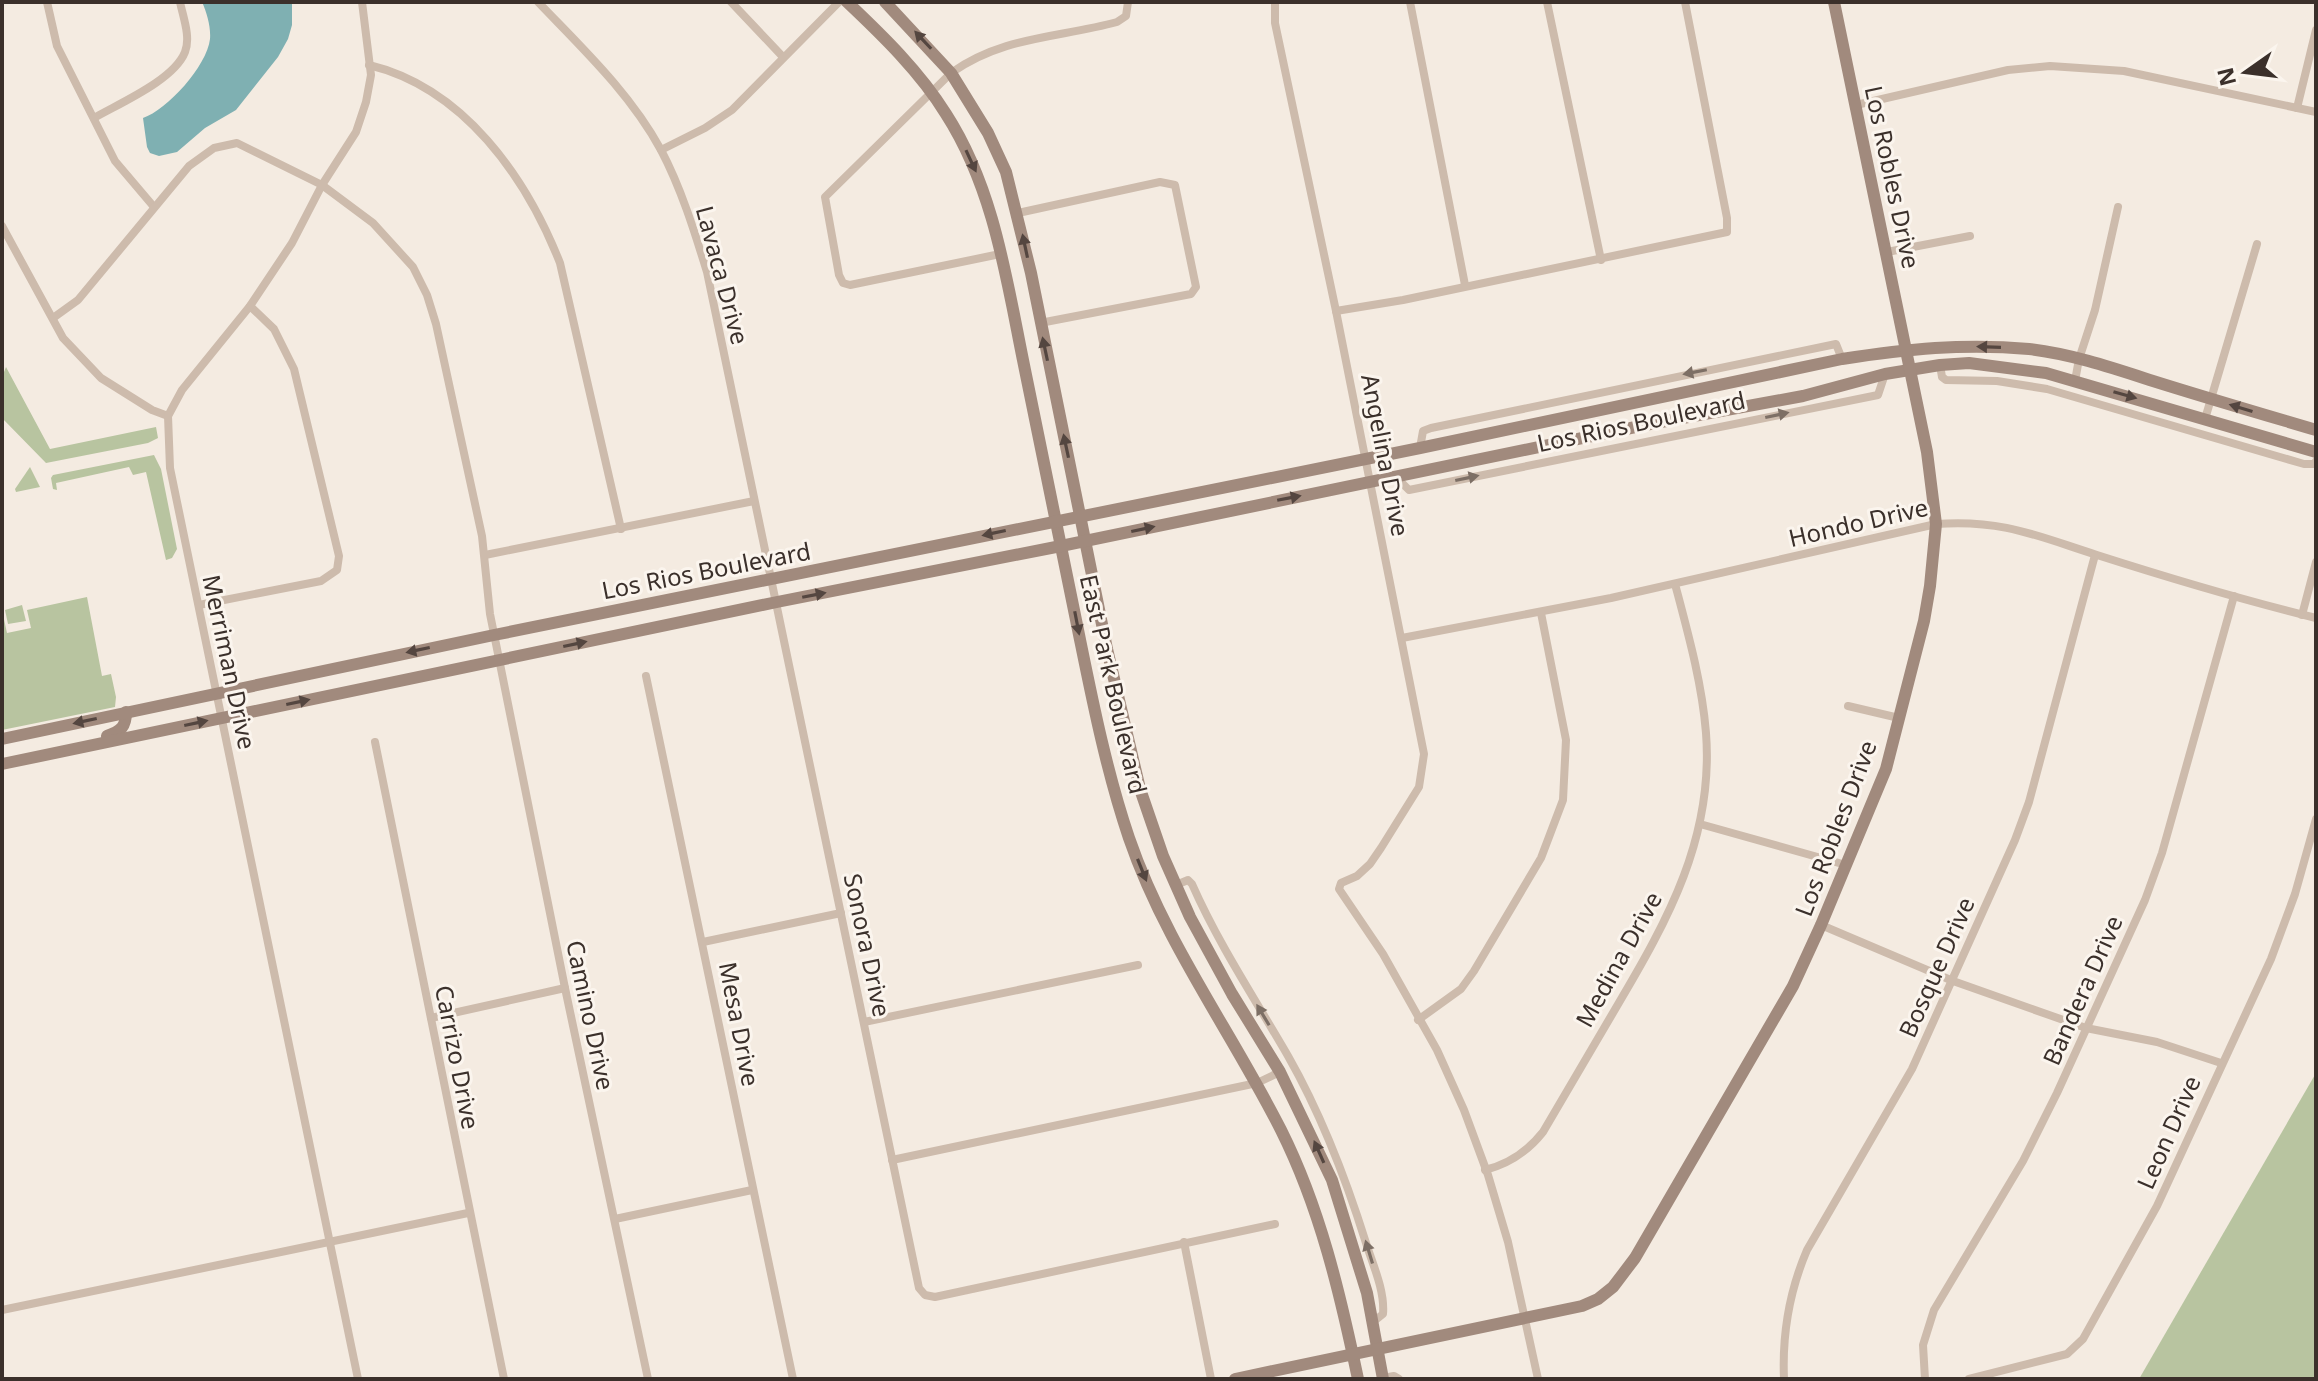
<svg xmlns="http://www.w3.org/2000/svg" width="2318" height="1381" font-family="'Noto Sans',sans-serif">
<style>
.green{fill:#b8c4a0}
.water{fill:#7fb0b2}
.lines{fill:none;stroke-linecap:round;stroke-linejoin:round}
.street{stroke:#cdbbac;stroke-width:8}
.secondary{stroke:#a18a7d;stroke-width:12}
.oneway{fill:#544640}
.oneway2{fill:#7d6f65}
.labels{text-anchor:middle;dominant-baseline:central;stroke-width:6;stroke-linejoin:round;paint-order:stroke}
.street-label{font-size:24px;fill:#3b302b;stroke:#fbf5ee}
</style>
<rect width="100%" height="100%" fill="#f4ebe1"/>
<g class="green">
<polygon points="6,367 50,449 156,427 158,438 148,443 46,463 2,418 2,377"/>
<polygon points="154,455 161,469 177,549 172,558 166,560 146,472 133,475 129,467 56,483 57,490 53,489 51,478 53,475"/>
<polygon points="30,467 40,487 16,492 15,489"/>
<polygon points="87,597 102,676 111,674 116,697 115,707 2,730 2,610 7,633 31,628 27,610"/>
<polygon points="22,605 26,621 8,624 5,610"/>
<polygon points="2316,1073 2316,1379 2139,1379"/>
</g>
<path class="water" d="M202,2H292V25L288,39L278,57L236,110L205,128L177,152L159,156L150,153L147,147L143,118C167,110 207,66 210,39C211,27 207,13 202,2Z"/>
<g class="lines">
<g class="street">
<polyline points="47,2 57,46 115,161 154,207"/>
<path d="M538,2C582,48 630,93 661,150C681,188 694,230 707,272L919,1288L925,1295L935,1297L1275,1224"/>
<polyline points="731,2 783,57"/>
<polyline points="1275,2 1275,23 1336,311 1424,754 1419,787 1381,848 1370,864 1357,876 1341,883 1339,889 1383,954 1437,1050 1464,1110 1488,1175 1508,1242 1538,1379"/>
<polyline points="1410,2 1465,285"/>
<polyline points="1547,2 1601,260"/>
<path d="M369,65C464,88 526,177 560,263L621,529"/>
<polyline points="1856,105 2008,70 2050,66 2124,71 2316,112"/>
<polyline points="2297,108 2316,30"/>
<path d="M94,118C120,103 174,80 185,52C191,37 183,17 180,2"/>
<polyline points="661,150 705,128 732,110 839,2"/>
<polyline points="1018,213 1160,182 1175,185 1196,287 1191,294 1040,323"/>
<polyline points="2,226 63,338 101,378 152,410 168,416"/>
<polyline points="1887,252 1970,236"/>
<path d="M1000,254L850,285L843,283L839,275L825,197L951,73C1003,36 1058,38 1117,22L1126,16L1128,2"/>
<polyline points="1336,311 1403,300 1727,232 1727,218 1685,2"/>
<polyline points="53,318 78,300 189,166 214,148 237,143 322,185 373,223 413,267 427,295 436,324 482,536 490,614 565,988 648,1379"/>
<polyline points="1940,365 1942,377 1946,380 1997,381 2047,389 2304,464 2315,464 2316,461"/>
<polyline points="2075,381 2079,359 2095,310 2118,207"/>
<polyline points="2205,419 2257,244"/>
<polyline points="1420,448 1423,431 1431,428 1836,344 1842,359"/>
<polyline points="1396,477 1409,490 1878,395 1885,374"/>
<polyline points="485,555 754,501"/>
<polyline points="199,605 321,581 337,570 339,556 294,369 274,329 250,306"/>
<polyline points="2302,615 2316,562"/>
<path d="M1402,638L1611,598L1936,524C2002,519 2037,536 2097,555C2169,578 2243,600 2316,618"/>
<polyline points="646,676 793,1379"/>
<polyline points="1848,706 1899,718"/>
<polyline points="375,742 504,1379"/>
<polyline points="1700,824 1846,865"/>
<path d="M1176,885L1188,880L1192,884C1219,945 1255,999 1288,1056C1321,1114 1346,1179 1366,1243C1373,1265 1385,1291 1383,1314L1373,1322"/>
<polyline points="1821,925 1953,981 2086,1028 2157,1042 2221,1063"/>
<polyline points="703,942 841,913"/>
<polyline points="431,1018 565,988"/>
<polyline points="1418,1020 1461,989 1474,971 1541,858 1563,800 1566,740 1541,613"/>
<polyline points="864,1022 1138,965"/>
<polyline points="892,1160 1257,1083 1280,1072"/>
<path d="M1485,1170C1509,1164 1528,1151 1543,1132C1568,1090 1592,1048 1617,1006C1668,920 1714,837 1706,733C1702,683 1688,633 1675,584"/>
<polyline points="615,1219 752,1190"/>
<polyline points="1184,1242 1211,1379"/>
<polyline points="2,1310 468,1213"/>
<polyline points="1383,1378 1394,1376 1399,1379"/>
<polyline points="358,1379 170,468 168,416 182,390 250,306 292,243 322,185 356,132 366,102 371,75 362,2"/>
<path d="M1784,1379C1782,1333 1789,1292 1807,1250L1912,1069L2015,840L2029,802L2095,555"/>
<polyline points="1925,1379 1923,1345 1934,1310 2023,1161 2057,1093 2145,900 2162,853 2234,596"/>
<polyline points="1969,1379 2067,1354 2083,1339 2157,1206 2271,959 2295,894 2316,819"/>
</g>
<g class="secondary">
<path d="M847,2C883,36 920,72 946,114C995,190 1007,283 1025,370C1042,453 1059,536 1076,620C1091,693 1105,767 1129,838C1165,943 1231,1031 1281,1130C1320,1208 1340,1293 1358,1379"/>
<polyline points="885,2 951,73 988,133 1006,172 1031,273 1107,649 1140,789 1163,856 1190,917 1232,994 1280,1072 1332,1180 1367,1293 1383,1379"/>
<path d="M107,736C121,731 126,727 126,712"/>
<path d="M2,739L494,635L1420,448L1842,359C1906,349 1964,343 2029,349C2072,354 2113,368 2153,381C2207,398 2262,414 2316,430"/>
<polyline points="2,764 777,602 1061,546 1650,424 1803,396 1885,374 1940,365 1969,363 2046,373 2316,452"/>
<polyline points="1235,1379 1582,1306 1598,1299 1613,1287 1635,1258 1793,986 1821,925 1886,769 1924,621 1930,586 1936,524 1927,452 1834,2"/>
</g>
</g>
<defs><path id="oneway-solid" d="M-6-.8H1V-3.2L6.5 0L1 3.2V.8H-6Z" transform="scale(2)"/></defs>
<g class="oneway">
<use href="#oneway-solid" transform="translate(923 40) rotate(-133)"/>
<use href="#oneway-solid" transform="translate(971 161) rotate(65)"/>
<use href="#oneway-solid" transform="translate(1025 246) rotate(-102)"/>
<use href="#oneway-solid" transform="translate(1989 347) rotate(-178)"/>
<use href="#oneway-solid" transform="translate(1045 349) rotate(-102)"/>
<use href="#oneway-solid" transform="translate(2125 395) rotate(16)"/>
<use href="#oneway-solid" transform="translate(2241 408) rotate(-163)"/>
<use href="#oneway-solid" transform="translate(1066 446) rotate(-102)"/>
<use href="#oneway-solid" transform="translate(1289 498) rotate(-11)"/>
<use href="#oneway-solid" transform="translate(1143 529) rotate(-12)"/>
<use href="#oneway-solid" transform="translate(994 533) rotate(168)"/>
<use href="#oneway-solid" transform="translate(814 595) rotate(-11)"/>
<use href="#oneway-solid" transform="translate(1077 623) rotate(79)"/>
<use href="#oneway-solid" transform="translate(575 644) rotate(-12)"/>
<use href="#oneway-solid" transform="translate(418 650) rotate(168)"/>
<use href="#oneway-solid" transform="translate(298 702) rotate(-12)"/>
<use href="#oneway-solid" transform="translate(85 721) rotate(168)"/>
<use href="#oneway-solid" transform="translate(196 723) rotate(-12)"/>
<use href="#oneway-solid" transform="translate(1142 870) rotate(68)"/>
<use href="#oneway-solid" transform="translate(1319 1152) rotate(-114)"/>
</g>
<g class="oneway2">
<use href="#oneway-solid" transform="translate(1695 372) rotate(169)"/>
<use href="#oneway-solid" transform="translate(1777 415) rotate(-12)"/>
<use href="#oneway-solid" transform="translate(1467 478) rotate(-12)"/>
<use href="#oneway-solid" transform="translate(1263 1015) rotate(-121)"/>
<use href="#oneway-solid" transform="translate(1369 1252) rotate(-107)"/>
</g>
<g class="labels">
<g class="street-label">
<text transform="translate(1893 177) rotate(78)">Los Robles Drive</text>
<text transform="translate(723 275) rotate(75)">Lavaca Drive</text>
<text transform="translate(1641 421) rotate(-12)">Los Rios Boulevard</text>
<text transform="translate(1386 455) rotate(79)">Angelina Drive</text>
<text transform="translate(1858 522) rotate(-13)">Hondo Drive</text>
<text transform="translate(706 570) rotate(-11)">Los Rios Boulevard</text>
<text transform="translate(230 662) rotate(78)">Merriman Drive</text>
<text transform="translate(1114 684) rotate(77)">East Park Boulevard</text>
<text transform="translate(1835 828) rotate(-69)">Los Robles Drive</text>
<text transform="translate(868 945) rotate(78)">Sonora Drive</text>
<text transform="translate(1618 959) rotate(-61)">Medina Drive</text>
<text transform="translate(1936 967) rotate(-66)">Bosque Drive</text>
<text transform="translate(2082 990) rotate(-66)">Bandera Drive</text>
<text transform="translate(591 1015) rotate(78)">Camino Drive</text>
<text transform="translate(740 1024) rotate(79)">Mesa Drive</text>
<text transform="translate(458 1057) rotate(79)">Carrizo Drive</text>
<text transform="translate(2168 1132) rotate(-66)">Leon Drive</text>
</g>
</g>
<rect width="2318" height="1381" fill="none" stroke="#3b302b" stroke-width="8"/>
<g transform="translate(2246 72) rotate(256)" stroke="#fbf5ee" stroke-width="6" paint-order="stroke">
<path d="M0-6L14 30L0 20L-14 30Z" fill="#3b302b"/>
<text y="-12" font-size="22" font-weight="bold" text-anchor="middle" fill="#3b302b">N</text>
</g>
</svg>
